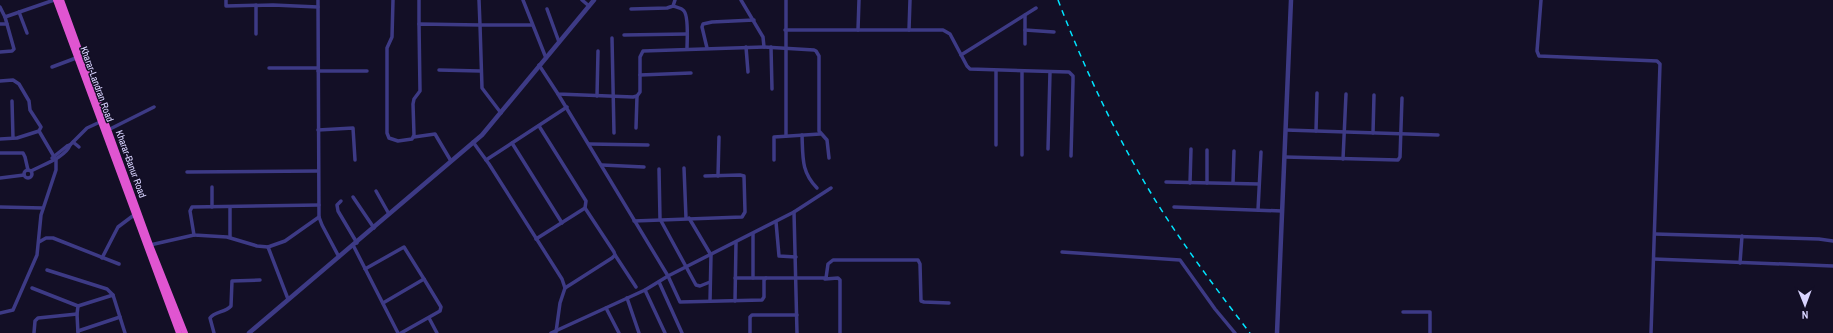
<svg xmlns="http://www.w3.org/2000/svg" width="1833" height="333" font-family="'Archivo Narrow',sans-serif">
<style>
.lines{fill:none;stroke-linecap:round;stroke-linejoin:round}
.minor{stroke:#3d3a85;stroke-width:3.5}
.tertiary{stroke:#3d3a85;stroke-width:4.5}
.trunk{stroke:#e055d1;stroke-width:6}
.rail{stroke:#00e5ff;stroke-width:1.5;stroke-dasharray:6 5;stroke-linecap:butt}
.labels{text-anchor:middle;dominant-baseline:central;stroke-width:3;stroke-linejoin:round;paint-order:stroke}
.street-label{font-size:10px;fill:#d9d4ff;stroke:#130f26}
</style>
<rect width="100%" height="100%" fill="#130f26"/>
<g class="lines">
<g class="minor">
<polyline points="226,0 226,6 273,5 318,7"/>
<polyline points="318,0 319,217 322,225 339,257"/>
<polyline points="393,0 392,37 387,48 387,133 389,138 398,141 412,139 414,135 413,104 414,99 420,91 419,24 480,25 479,0"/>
<polyline points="419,0 419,24"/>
<polyline points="523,0 546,58"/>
<polyline points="582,0 589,6"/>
<polyline points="741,0 763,37 764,47"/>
<polyline points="786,0 786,136"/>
<polyline points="1541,0 1537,51 1539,56 1657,61 1660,64 1651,333"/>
<polyline points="256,5 256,34"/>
<path d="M673,6C676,7 682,8 684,11C689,17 687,40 687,49"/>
<polyline points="0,7 5,17 54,0"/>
<polyline points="547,9 559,42"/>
<polyline points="631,9 667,8 673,6 675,0"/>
<polyline points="19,12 27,33"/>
<polyline points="1025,15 1025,44"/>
<polyline points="0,24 7,24"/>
<polyline points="785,30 943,30 950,34 967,66 970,69 1069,72 1073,76 1073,81 1071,156"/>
<polyline points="858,30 859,0"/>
<polyline points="909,30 910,0"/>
<polyline points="1025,30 1054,32"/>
<polyline points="624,35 687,34"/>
<polyline points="612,38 614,133"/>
<polyline points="746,47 748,72"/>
<polyline points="771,47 772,89"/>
<polyline points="707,48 702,27 703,24 712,22 754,20"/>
<polyline points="0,52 12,51 14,49 5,17"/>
<polyline points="961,55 1036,8"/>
<polyline points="539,65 558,94 633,97 637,96 640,92 640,57 643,51 764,47 814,50 816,51 819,56 819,131 827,140 829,158"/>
<polyline points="52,67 76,58"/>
<polyline points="269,68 318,68"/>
<polyline points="439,70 480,71"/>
<polyline points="318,71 367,71"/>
<polyline points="996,71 996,145"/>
<polyline points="1022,71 1022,155"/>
<polyline points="640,75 691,73"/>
<polyline points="0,81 13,80 19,84 29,101 30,110 41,127 39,131 17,138 0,139"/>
<polyline points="558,94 668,276 680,302 762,300 764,297 764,280 766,278 826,278 828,264 833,260 918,260 920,264 921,301 924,302 949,303"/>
<polyline points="597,96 598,51"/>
<polyline points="12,101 13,138"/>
<polyline points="501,113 482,88 480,25 532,25"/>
<polyline points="539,126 586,201 585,208"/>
<polyline points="636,128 637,96"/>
<polyline points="108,130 154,107"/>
<polyline points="318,130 353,128 355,160"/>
<polyline points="1286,130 1438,135"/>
<polyline points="1316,131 1317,93"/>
<polyline points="1373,133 1374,95"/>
<path d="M802,135C803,157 801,172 817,188"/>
<polyline points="414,137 435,134 451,161"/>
<polyline points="73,142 79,147"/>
<polyline points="473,142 489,164 562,279 565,288 560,303 556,332"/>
<polyline points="512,143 562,223"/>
<polyline points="589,144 648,145"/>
<polyline points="1048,149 1050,72"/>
<polyline points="0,153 23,153 25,157 28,170"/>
<polyline points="1285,157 1398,160 1400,157 1402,98"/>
<polyline points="52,158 67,146 70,145"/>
<polyline points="1343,159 1346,94"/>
<polyline points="486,160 567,107"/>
<polyline points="774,160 774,137 820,134"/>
<polyline points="602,165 644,167"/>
<polyline points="684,168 686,218"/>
<polyline points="659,169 660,219 696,285 700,286 710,282"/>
<circle cx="28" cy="174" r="4"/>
<path d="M31,171C42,165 66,157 70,145L87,128L100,122"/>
<polyline points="187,172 318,171"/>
<polyline points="718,176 719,137"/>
<polyline points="0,178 24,175"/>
<polyline points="1166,182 1259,184"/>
<polyline points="1190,183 1191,149"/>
<polyline points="1207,183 1207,150"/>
<polyline points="1233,183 1234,151"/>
<polyline points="212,187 212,207"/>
<polyline points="376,191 389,214"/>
<polyline points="353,197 374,228"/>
<polyline points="341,201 337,205 338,211 357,243"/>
<polyline points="319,205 192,207 190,211 194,235 227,237 257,246 268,247 285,241 319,217"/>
<polyline points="0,207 43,208"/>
<polyline points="1174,207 1282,211"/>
<polyline points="1258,210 1261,152"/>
<polyline points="794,212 797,333"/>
<polyline points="689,218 711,255 710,301"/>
<polyline points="634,221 742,217 745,212 744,176 740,175 705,176"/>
<polyline points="776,222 779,256 796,257"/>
<polyline points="1655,234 1819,239 1833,241"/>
<polyline points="230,237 230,207"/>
<polyline points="536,239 585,208 614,252 615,255 612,258 565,288"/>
<polyline points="39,242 46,238 53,238 119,264"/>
<polyline points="150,245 194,235"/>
<polyline points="353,245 398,333"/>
<polyline points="268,247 288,299"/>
<polyline points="1062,252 1180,260 1215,309 1235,333"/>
<polyline points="615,255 636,287"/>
<polyline points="102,258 118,227 134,215"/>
<polyline points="1654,259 1833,266"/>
<polyline points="1740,263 1742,236"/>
<polyline points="365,269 404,247 424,279"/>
<polyline points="47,270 107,289 113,295"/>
<polyline points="735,278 766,278"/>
<polyline points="753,278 753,234"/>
<polyline points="825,279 838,278 840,280 840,333"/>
<polyline points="659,282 682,333"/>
<polyline points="32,288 78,306"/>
<polyline points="645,290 665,333"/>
<polyline points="627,298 639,333"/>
<polyline points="735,301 736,243"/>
<polyline points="383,303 424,279 441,307 440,311 401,333"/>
<polyline points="606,308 619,333"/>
<polyline points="1403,312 1430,312 1430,333"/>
<polyline points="0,313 13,310 37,255 41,215 56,170 56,160 39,131"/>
<polyline points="429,318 437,333"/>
<polyline points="78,331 120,317"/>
<polyline points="34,333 35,321 38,318 77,314"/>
<polyline points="78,333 77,314 78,306 113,295 125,333"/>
<path d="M214,333L210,318C215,311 225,313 231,306L232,281L260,280"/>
<polyline points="551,333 645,290 668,276 794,212 831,188"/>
<polyline points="750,333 750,317 752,315 797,315"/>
</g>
<g class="tertiary">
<polyline points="249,333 482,135 594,0"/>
<polyline points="1277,333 1291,0"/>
</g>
<g class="trunk">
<polyline points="56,0 179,333"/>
<polyline points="61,0 150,245 185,333"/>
</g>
<path class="rail" d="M1058,0C1089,81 1130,166 1180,238C1202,270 1226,302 1250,333"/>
</g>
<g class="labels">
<g class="street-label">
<text transform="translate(97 84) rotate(70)">Kharar-Landran Road</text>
<text transform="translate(131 164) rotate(70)">Kharar-Banur Road</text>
</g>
</g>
<g transform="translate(1805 305) rotate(179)" stroke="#130f26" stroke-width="3" paint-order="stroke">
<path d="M0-3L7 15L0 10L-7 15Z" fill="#d9d4ff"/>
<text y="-6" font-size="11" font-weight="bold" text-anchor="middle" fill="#d9d4ff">N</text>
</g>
</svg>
